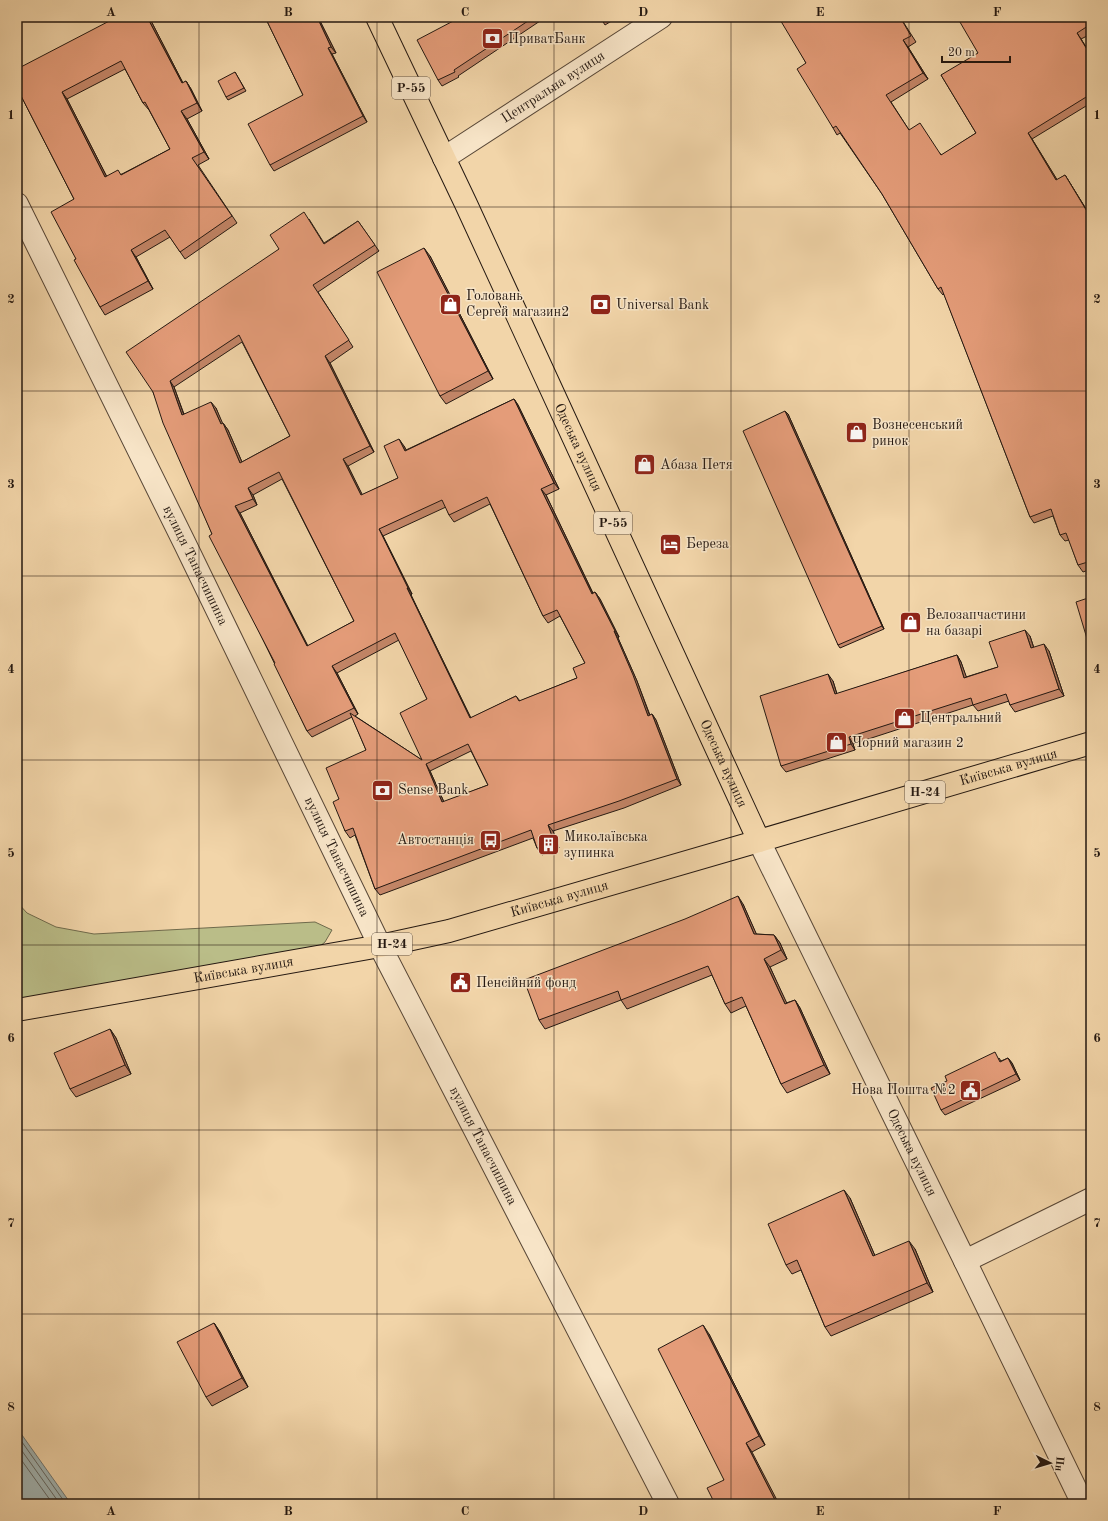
<svg xmlns="http://www.w3.org/2000/svg" width="1108" height="1521" font-family="'Old Standard TT',serif">
<style>
.green{fill:#babd88;stroke:#6f6a4c}
.water{fill:#a1b5b4;stroke:#6f7673}
.lines{fill:none;stroke-linecap:round;stroke-linejoin:round}
.shore{stroke:#626662;stroke-width:1}
.street-casing{stroke:#584737;stroke-width:24}
.primary-casing{stroke:#241811;stroke-width:24}
.street{stroke:#f7e4c7;stroke-width:22}
.primary{stroke:#f2d5a9;stroke-width:22}
.wall{fill:#c48668;stroke:#241811;fill-rule:evenodd}
.shaded-wall{fill:#a06d55;stroke:#241811}
.building{fill:#e49c79;stroke:#241811;fill-rule:evenodd}
.grid{fill:none;stroke:#241811;stroke-width:1;stroke-opacity:0.55}
.labels{text-anchor:middle;dominant-baseline:central;stroke-width:3;stroke-linejoin:round;paint-order:stroke}
.shield{fill:#f7e4c7;stroke:#635548;stroke-width:1}
.shield-label{font-size:13px;font-weight:bold;fill:#241811}
.poi-label{font-size:14px;fill:#241811;stroke:#f7e4c7;text-anchor:start}
.street-label{font-size:14px;fill:#241811;stroke:#f7e4c7}
.neatline{fill:none;stroke:#241811;stroke-width:1.5}
.grid-label{font-size:13px;text-anchor:middle;font-weight:bold;fill:#241811}
</style>
<rect width="100%" height="100%" fill="#f2d5a9"/>
<filter id="stains"><feTurbulence type="fractalNoise" baseFrequency=".005" numOctaves="4"/><feColorMatrix values="0 0 0 0 .2 0 0 0 0 .09 0 0 0 0 .02 0 0 0 .5 -.17"/></filter>
<radialGradient id="worn" r=".72"><stop offset=".6" stop-color="#630" stop-opacity="0"/><stop offset="1" stop-color="#630" stop-opacity=".3"/></radialGradient>
<polygon class="green" points="17,902 27,913 56,927 94,934 315,922 332,930 325,942 314,951 17,1000"/>
<polygon class="water" points="17,1428 71,1504 17,1504"/>
<g class="lines">
<g class="shore">
<polyline points="17,1435 66,1504"/>
<polyline points="17,1444 60,1504"/>
<polyline points="17,1454 53,1504"/>
</g>
<defs>
<g id="street">
<path id="s1" d="M444,158L661,17"/>
<path id="s2" d="M17,204L185,544L380,946L668,1504"/>
<path id="s3" d="M759,841L965,1261L1083,1504"/>
<polyline points="965,1261 1091,1199"/>
</g>
<g id="primary">
<path id="s4" d="M377,17L466,204L759,841"/>
<path id="s5" d="M17,1010L380,946L449,931L759,841L1091,743"/>
</g>
</defs>
<use href="#street" class="street-casing"/>
<use href="#primary" class="primary-casing"/>
<use href="#street" class="street"/>
<use href="#primary" class="primary"/>
</g>
<g class="wall">
<polygon points="45,17 51,17 46,19"/>
<path d="M117,17H149L183,83L186,81L191,89L202,111L187,119L209,159L198,165L237,223L185,259L170,237L136,257L153,289L105,315L100,307L76,259L74,199L17,88ZM125,69L143,103L149,110L170,149L122,174L107,177L67,99Z"/>
<polygon points="265,17 318,17 336,53 332,54 367,122 274,171 270,165 303,95"/>
<polygon points="456,17 546,17 458,76 459,77 442,86 438,80 457,19"/>
<polygon points="600,17 618,17 605,25"/>
<polygon points="781,17 906,17 902,20 916,42 908,47 928,79 891,102 909,130 942,155 976,133 941,75 1091,21 1091,34 1081,39 1091,55 1091,103 1032,139 1057,180 1065,175 1091,217 1091,569 1083,572 1078,565 1069,540 1065,541 1060,535 1053,516 1034,523 1030,517 944,294 943,295 938,289 882,194 840,133 837,135 833,128 806,63"/>
<polygon points="235,72 246,91 228,100 226,97"/>
<path d="M309,219L324,243L358,221L379,251L318,292L353,347L330,363L374,452L348,466L362,495L398,478L404,446L406,450L514,399L518,405L559,489L546,495L593,593L595,592L600,599L619,637L618,638L637,681L650,715L652,714L656,720L681,785L624,808L553,831L559,848L542,855L537,848L533,838L380,895L375,889L355,835L350,838L345,831L339,799L366,750L352,717L312,737L307,731L212,534L153,392L279,249ZM242,342L290,436L242,462L228,430L223,423L222,424L216,408L184,414L174,387ZM282,479L354,621L308,646L240,513L257,505L253,495ZM490,504L543,616L548,623L560,616L585,663L577,678L520,701L516,696L471,718L411,595L412,594L383,536L446,507L449,515L454,522ZM399,640L427,699L422,760L355,716L358,714L337,673ZM471,751L488,785L444,802L430,771Z"/>
<polygon points="430,256 493,379 446,404 440,396"/>
<polygon points="785,411 788,414 884,629 840,648 838,645"/>
<polygon points="1030,636 1034,648 1049,651 1064,696 1015,712 1010,705 1009,701 978,711 973,705 853,744 855,750 786,772 781,766 833,681 837,694 957,655 961,662 966,677 998,667"/>
<polygon points="743,904 756,934 774,935 780,943 787,959 770,967 786,1003 795,1000 800,1008 830,1074 787,1093 781,1084 746,1006 731,1013 725,1004 712,975 627,1009 621,1000 545,1029 539,1020"/>
<polygon points="110,1029 116,1038 131,1074 76,1097 70,1089"/>
<polygon points="999,1058 1001,1061 1008,1058 1012,1063 1020,1080 945,1115 941,1110"/>
<polygon points="850,1198 875,1256 915,1249 933,1292 831,1336 825,1327 801,1270 792,1274 786,1265"/>
<polygon points="214,1323 220,1332 248,1387 212,1406 206,1397"/>
<polygon points="709,1334 765,1445 752,1452 724,1480"/>
</g>
<g class="shaded-wall">
<polygon points="147,17 149,17 187,91 182,83"/>
<polygon points="317,17 318,17 336,53 331,47"/>
<polygon points="1077,33 1081,39 1091,55 1091,56"/>
<polygon points="903,40 908,47 928,79 923,73"/>
<polygon points="328,48 332,54 367,122 363,116"/>
<polygon points="186,81 191,89 202,111 197,103"/>
<polygon points="62,92 67,99 111,185 105,177"/>
<polygon points="181,111 187,119 209,159 204,152"/>
<polygon points="1028,133 1032,139 1061,186 1056,180"/>
<polygon points="1065,175 1091,217 1091,218"/>
<polygon points="424,248 430,256 493,379 488,371"/>
<polygon points="131,250 136,257 153,289 148,281"/>
<polygon points="325,356 330,363 374,452 370,446"/>
<polygon points="170,381 174,387 186,421 182,415"/>
<polygon points="514,399 518,405 559,489 554,483"/>
<polygon points="211,402 216,408 226,431 221,424"/>
<polygon points="785,411 788,414 884,629 882,626"/>
<polygon points="223,423 228,430 245,469 240,463"/>
<polygon points="399,439 404,446 410,457 405,451"/>
<polygon points="343,459 348,466 366,502 361,495"/>
<polygon points="248,488 253,495 257,505 253,499"/>
<polygon points="541,489 546,495 596,600 592,594"/>
<polygon points="235,506 240,513 311,653 307,646"/>
<polygon points="379,529 383,536 412,594 408,588"/>
<polygon points="407,588 411,595 474,725 470,718"/>
<polygon points="595,592 600,599 619,637 615,631"/>
<polygon points="1025,630 1030,636 1036,655 1031,648"/>
<polygon points="614,631 618,638 637,681 652,722 648,716"/>
<polygon points="1044,644 1049,651 1064,696 1059,689"/>
<polygon points="957,655 961,662 969,684 964,678"/>
<polygon points="332,666 337,673 358,714 354,708"/>
<polygon points="828,674 833,681 839,701 835,694"/>
<polygon points="652,714 656,720 681,785 677,779"/>
<polygon points="849,737 853,744 855,750 851,744"/>
<polygon points="426,764 430,771 447,809 442,802"/>
<polygon points="548,825 553,831 559,848 554,842"/>
<polygon points="738,896 743,904 760,942 754,934"/>
<polygon points="774,935 780,943 787,959 781,950"/>
<polygon points="764,959 770,967 791,1012 785,1004"/>
<polygon points="795,1000 800,1008 830,1074 824,1065"/>
<polygon points="110,1029 116,1038 131,1074 125,1065"/>
<polygon points="1008,1058 1012,1063 1020,1080 1016,1074"/>
<polygon points="844,1190 850,1198 879,1265 873,1256"/>
<polygon points="909,1241 915,1249 933,1292 927,1283"/>
<polygon points="214,1323 220,1332 248,1387 242,1378"/>
<polygon points="703,1325 709,1334 765,1445 759,1436"/>
<polygon points="746,1443 752,1452 779,1504 777,1504"/>
</g>
<g class="building">
<path d="M117,17H147L182,83L186,81L197,103L181,111L204,152L192,158L232,216L180,252L165,230L131,250L148,281L100,307L74,260L76,259L51,212L74,199L17,88V69ZM121,61L143,103L145,102L170,149L121,175L118,170L105,177L62,92Z"/>
<polygon points="265,17 317,17 331,47 328,48 363,116 270,165 248,124 303,95"/>
<polygon points="456,17 534,17 454,70 455,72 438,80 417,40 457,19"/>
<polygon points="600,17 606,17 602,20"/>
<polygon points="781,17 900,17 911,36 903,40 923,73 886,95 909,130 920,123 941,155 976,133 941,75 978,53 957,17 1088,17 1091,22 1091,24 1077,33 1091,56 1091,94 1028,133 1056,180 1065,175 1091,218 1091,561 1078,565 1066,533 1060,535 1051,509 1030,517 941,287 938,289 882,194 836,126 833,128 797,69 806,63 779,18"/>
<polygon points="235,72 244,88 226,97 218,81"/>
<path d="M304,212L324,244L358,221L375,245L313,285L349,340L325,356L370,446L343,459L361,495L398,478L384,446L399,439L405,451L514,399L554,483L541,489L592,594L595,592L615,631H614L633,675L648,716L652,714L677,779L619,801L548,825L554,842L537,848L531,830L375,889L353,828L345,831L333,802L339,799L326,768L366,750L350,713L422,760L400,713L427,699L395,633L332,666L354,708L307,731L274,664L275,663L209,536L212,534L163,423L153,392L126,352L279,249L270,235ZM239,335L290,436L240,463L223,423L221,424L211,402L182,415L170,381ZM279,472L354,621L307,646L235,506L253,499L248,488ZM487,497L543,616L557,610L585,663L573,668L577,678L519,701L516,696L470,718L407,588H408L379,529L442,500L449,515ZM468,744L488,785L442,802L426,764Z"/>
<polygon points="424,248 488,371 440,396 377,272"/>
<polygon points="785,411 882,626 838,645 743,431"/>
<polygon points="1091,597 1091,652 1076,602"/>
<polygon points="1025,630 1031,648 1044,644 1059,689 1010,705 1006,694 973,705 971,698 849,737 851,744 781,766 760,696 828,674 835,694 957,655 964,678 998,667 989,642"/>
<polygon points="738,896 754,934 774,935 781,950 764,959 785,1004 795,1000 824,1065 781,1084 742,997 725,1004 708,966 621,1000 618,991 539,1020 524,980 685,919"/>
<polygon points="110,1029 125,1065 70,1089 54,1053"/>
<polygon points="995,1052 1000,1062 1008,1058 1016,1074 941,1110 931,1088 947,1081 945,1076"/>
<polygon points="844,1190 873,1256 909,1241 927,1283 825,1327 797,1260 786,1265 768,1224"/>
<polygon points="214,1323 242,1378 206,1397 177,1342"/>
<polygon points="703,1325 759,1436 746,1443 777,1504 715,1504 707,1488 724,1480 658,1349"/>
</g>
<path class="grid" d="M199,17V1504M377,17V1504M554,17V1504M731,17V1504M909,17V1504M17,207H1091M17,391H1091M17,576H1091M17,760H1091M17,945H1091M17,1130H1091M17,1314H1091"/>
<defs>
<symbol id="bank-square" viewBox="-11 -11 22 22"><rect x="-9" y="-9" width="18" height="18" rx="4" fill="#8f2418" stroke="#f7e4c7"/><path d="M-6-4H6V4H-6ZM0-2.3a2.3 2.3 0 1 0 0 4.6a2.3 2.3 0 1 0 0-4.6Z" fill="#fff"/></symbol>
<symbol id="shop-square" viewBox="-11 -11 22 22"><rect x="-9" y="-9" width="18" height="18" rx="4" fill="#8f2418" stroke="#f7e4c7"/><path d="M-5-2.5h2.3a2.7 3.5 0 0 1 5.4 0H5L5.5 6h-11ZM-1.5-2.5h3a1.5 2.3 0 0 0-3 0Z" fill="#fff"/></symbol>
<symbol id="hotel-square" viewBox="-11 -11 22 22"><rect x="-9" y="-9" width="18" height="18" rx="4" fill="#8f2418" stroke="#f7e4c7"/><path d="M-6-4.5h1.5V1H6V5H4.5V3h-9V5H-6ZM-4 0a1.8 1.8 0 1 1 3.6 0ZM.5 0V-2.5h3Q6-2.5 6 0Z" fill="#fff"/></symbol>
<symbol id="bus-square" viewBox="-11 -11 22 22"><rect x="-9" y="-9" width="18" height="18" rx="4" fill="#8f2418" stroke="#f7e4c7"/><path d="M-5-6H5V4H4V6H2V4H-2V6H-4V4H-5ZM-3.5-4V0h7V-4ZM-3.5 1.2v1.5H-2V1.2ZM2 1.2v1.5H3.5V1.2Z" fill="#fff"/></symbol>
<symbol id="building-square" viewBox="-11 -11 22 22"><rect x="-9" y="-9" width="18" height="18" rx="4" fill="#8f2418" stroke="#f7e4c7"/><path d="M-4-6H4V6H1V3H-1V6H-4ZM-2.5-4.3h1.7v1.8h-1.7ZM.8-4.3h1.7v1.8H.8ZM-2.5-1h1.7V.8h-1.7ZM.8-1h1.7V.8H.8Z" fill="#fff"/></symbol>
<symbol id="civic-square" viewBox="-11 -11 22 22"><rect x="-9" y="-9" width="18" height="18" rx="4" fill="#8f2418" stroke="#f7e4c7"/><path d="M-.6-6.5H3V-4.5H.6V-3L4-1V1h2V6H-6V1h2V-1L-.6-3ZM-1.2 2.5V6h2.4V2.5Z" fill="#fff"/></symbol>
</defs>
<g fill-rule="evenodd">
<use href="#bank-square" x="480" y="26" width="25" height="25"/>
<use href="#shop-square" x="438" y="292" width="25" height="25"/>
<use href="#bank-square" x="588" y="292" width="25" height="25"/>
<use href="#shop-square" x="844" y="420" width="25" height="25"/>
<use href="#shop-square" x="632" y="452" width="25" height="25"/>
<use href="#hotel-square" x="658" y="532" width="25" height="25"/>
<use href="#shop-square" x="898" y="610" width="25" height="25"/>
<use href="#shop-square" x="892" y="706" width="25" height="25"/>
<use href="#shop-square" x="824" y="730" width="25" height="25"/>
<use href="#bank-square" x="370" y="778" width="25" height="25"/>
<use href="#bus-square" x="478" y="828" width="25" height="25"/>
<use href="#building-square" x="536" y="832" width="25" height="25"/>
<use href="#civic-square" x="448" y="970" width="25" height="25"/>
<use href="#civic-square" x="958" y="1078" width="25" height="25"/>
</g>
<g class="labels">
<g class="shield">
<rect x="392" y="77" width="38" height="22" rx="3"/>
<rect x="594" y="512" width="38" height="22" rx="3"/>
<rect x="905" y="781" width="40" height="22" rx="3"/>
<rect x="372" y="933" width="40" height="22" rx="3"/>
</g>
<g class="shield-label">
<text x="411" y="88">Р-55</text>
<text x="613" y="523">Р-55</text>
<text x="925" y="792">Н-24</text>
<text x="392" y="944">Н-24</text>
</g>
<g class="poi-label">
<text x="508" y="39">ПриватБанк</text>
<text x="466" y="296">Головань<tspan x="466" dy="16">Сергей магазин2</tspan></text>
<text x="616" y="305">Universal Bank</text>
<text x="872" y="425">Вознесенський<tspan x="872" dy="16">ринок</tspan></text>
<text x="660" y="465">Абаза Петя</text>
<text x="686" y="544">Береза</text>
<text x="926" y="615">Велозапчастини<tspan x="926" dy="16">на базарі</tspan></text>
<text x="920" y="718">Центральний</text>
<text x="852" y="743">Чорний магазин 2</text>
<text x="398" y="790">Sense Bank</text>
<text x="564" y="837">Миколаївська<tspan x="564" dy="16">зупинка</tspan></text>
<text x="474" y="840" text-anchor="end">Автостанція</text>
<text x="476" y="983">Пенсійний фонд</text>
<text x="956" y="1090" text-anchor="end">Нова Пошта №2</text>
</g>
<g class="street-label">
<text stroke="none"><textPath href="#s1" startOffset="130">Центральна вулиця</textPath></text>
<text stroke="none"><textPath href="#s4" startOffset="475">Одеська вулиця</textPath></text>
<text stroke="none"><textPath href="#s2" startOffset="403">вулиця Танасчишина</textPath></text>
<text stroke="none"><textPath href="#s4" startOffset="823">Одеська вулиця</textPath></text>
<text stroke="none"><textPath href="#s5" startOffset="1022">Київська вулиця</textPath></text>
<text stroke="none"><textPath href="#s2" startOffset="727">вулиця Танасчишина</textPath></text>
<text stroke="none"><textPath href="#s5" startOffset="554">Київська вулиця</textPath></text>
<text stroke="none"><textPath href="#s5" startOffset="230">Київська вулиця</textPath></text>
<text stroke="none"><textPath href="#s2" startOffset="1051">вулиця Танасчишина</textPath></text>
<text stroke="none"><textPath href="#s3" startOffset="347">Одеська вулиця</textPath></text>
</g>
</g>
<rect width="1108" height="1521" fill="none" stroke="#f2d5a9" stroke-width="44"/>
<g transform="translate(1050 1463) rotate(95)" stroke="#f7e4c7" stroke-width="3" paint-order="stroke">
<path d="M0-3L7 15L0 10L-7 15Z" fill="#241811"/>
<text y="-6" font-size="11" font-weight="bold" text-anchor="middle" fill="#241811">Пн</text>
</g>
<path d="M942 56v6h68v-6" fill="none" stroke="#241811" stroke-width="2"/>
<text x="948" y="56" font-size="12" fill="#241811" stroke="#f7e4c7" stroke-width="3" paint-order="stroke">20 m</text>
<rect x="22" y="22" width="1064" height="1477" class="neatline"/>
<g class="grid-label">
<text x="111" y="16">A</text>
<text x="288" y="16">B</text>
<text x="465" y="16">C</text>
<text x="643" y="16">D</text>
<text x="820" y="16">E</text>
<text x="997" y="16">F</text>
<text x="11" y="119">1</text>
<text x="1097" y="119">1</text>
<text x="11" y="303">2</text>
<text x="1097" y="303">2</text>
<text x="11" y="488">3</text>
<text x="1097" y="488">3</text>
<text x="11" y="673">4</text>
<text x="1097" y="673">4</text>
<text x="11" y="857">5</text>
<text x="1097" y="857">5</text>
<text x="11" y="1042">6</text>
<text x="1097" y="1042">6</text>
<text x="11" y="1227">7</text>
<text x="1097" y="1227">7</text>
<text x="11" y="1411">8</text>
<text x="1097" y="1411">8</text>
<text x="111" y="1515">A</text>
<text x="288" y="1515">B</text>
<text x="465" y="1515">C</text>
<text x="643" y="1515">D</text>
<text x="820" y="1515">E</text>
<text x="997" y="1515">F</text>
</g>
<rect width="100%" height="100%" filter="url(#stains)"/>
<rect width="100%" height="100%" fill="url(#worn)"/>
</svg>
